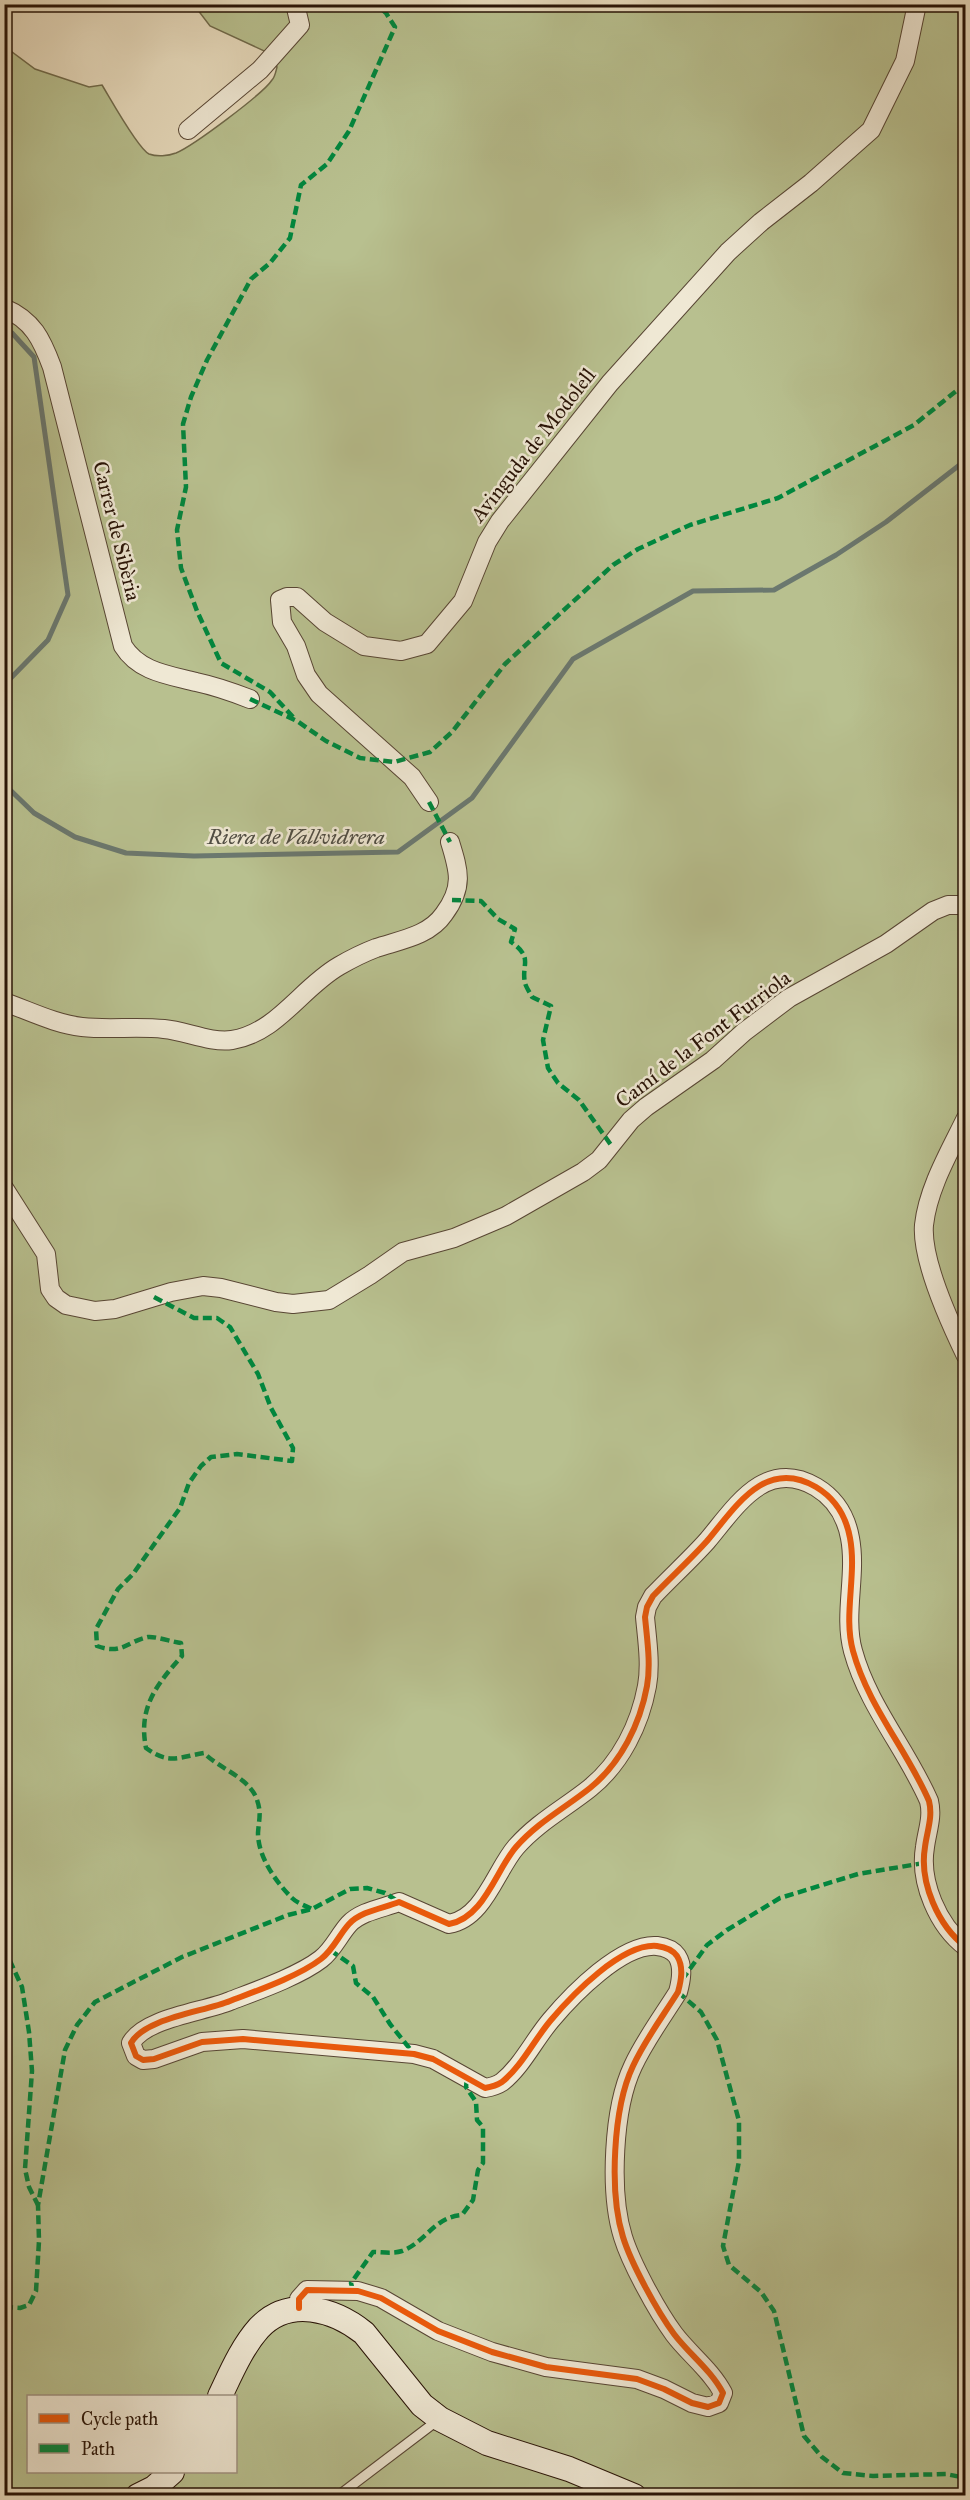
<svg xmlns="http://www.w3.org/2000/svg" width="970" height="2500" font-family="'IM FELL Great Primer',serif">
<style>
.green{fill:#b8c08f;stroke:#706a4b;stroke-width:1.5;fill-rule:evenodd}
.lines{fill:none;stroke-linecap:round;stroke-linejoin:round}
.stream{stroke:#6b786f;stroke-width:5}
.service-casing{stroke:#584634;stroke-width:11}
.minor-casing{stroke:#584634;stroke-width:20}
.secondary-casing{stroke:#291407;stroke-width:26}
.service{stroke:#efe8d4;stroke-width:9}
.minor{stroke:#efe8d4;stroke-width:18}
.secondary{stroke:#efe8d4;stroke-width:24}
.quiet{stroke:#00873e;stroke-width:4.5;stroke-dasharray:9 4.5;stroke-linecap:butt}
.cycleway-casing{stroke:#efe8d4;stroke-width:10}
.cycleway{stroke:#e8590c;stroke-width:6}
.labels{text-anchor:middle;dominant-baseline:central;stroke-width:5;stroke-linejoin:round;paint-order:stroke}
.street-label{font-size:21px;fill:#291407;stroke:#efe8d4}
.water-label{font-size:22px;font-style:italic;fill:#504e44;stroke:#efe8d4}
</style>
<rect width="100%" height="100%" fill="#e7dbbd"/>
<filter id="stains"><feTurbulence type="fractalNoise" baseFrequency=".00333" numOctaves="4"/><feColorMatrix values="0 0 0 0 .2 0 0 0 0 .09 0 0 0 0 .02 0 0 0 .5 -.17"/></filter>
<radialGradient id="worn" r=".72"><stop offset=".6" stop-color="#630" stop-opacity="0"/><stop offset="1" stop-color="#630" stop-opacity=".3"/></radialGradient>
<path class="green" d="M194,5H965V2495H5L4,46L35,69L89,87L102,85C110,98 138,149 149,154C157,157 168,156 176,153C193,146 263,94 272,80C275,77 276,71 277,67L273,55L210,26ZM28,2396H236V2472H28Z"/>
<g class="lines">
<g class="stream">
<polyline points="4,331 12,333 34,357 68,595 48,640 4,685"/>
<polyline points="4,784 34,813 75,837 126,853 194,856 398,852 472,798 573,659 693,591 774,590 836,555 886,522 966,460"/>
</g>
<defs>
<polyline id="service" points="338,2496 438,2420"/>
<g id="minor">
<polyline points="188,130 260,70 300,25 295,4"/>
<path d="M4,308C33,320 42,340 52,367L123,646C139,672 169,675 196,682C215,686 232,692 250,699"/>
<polyline points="429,802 412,777 319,694 306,675 296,646 282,622 280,600 287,597 297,597 325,622 364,646 401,651 427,644 463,601 487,542 500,521 610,383 728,252 761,222 811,183 871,130 905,61 917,4"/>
<path d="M4,1002C30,1011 55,1024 82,1027C110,1030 137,1026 164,1029C186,1031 210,1043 232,1040C277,1033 301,988 339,966C351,959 363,953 376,948C400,940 429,936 444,914C464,887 459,871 450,842"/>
<path d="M966,1118C950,1151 928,1188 924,1225C921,1260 950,1323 966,1356"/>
<polyline points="4,1188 46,1254 50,1289 56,1298 66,1305 95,1311 115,1309 171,1292 203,1286 221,1288 276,1302 293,1304 329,1300 370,1275 403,1252 454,1238 506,1216 583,1172 599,1160 631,1120 646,1107 713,1060 744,1032 789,998 886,944 933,911 948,905 966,905"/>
<path d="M299,2308V2299L307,2290L358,2291L381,2298L438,2331L492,2352L546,2367L637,2379L664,2389L692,2403L708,2407L719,2403L723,2393C711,2370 689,2354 674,2334C657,2311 631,2263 623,2237C609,2192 613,2108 633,2066C645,2040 663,2016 678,1992C681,1981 684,1967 677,1956C672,1949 665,1947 657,1946C622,1943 572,1995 551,2020C534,2040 522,2066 502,2082C496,2086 491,2087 485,2088L433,2059L414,2054L243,2039L202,2042L154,2059L143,2060L136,2056L131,2043C145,2018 203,2012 230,2001C256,1991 299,1976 321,1959C333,1950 339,1935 349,1924C361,1911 384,1908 399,1902L449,1924C484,1918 496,1870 516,1847C538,1822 565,1808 590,1788C621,1763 640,1724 647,1686C651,1664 647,1639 645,1617L647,1607L653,1596C671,1577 690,1560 707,1541C735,1508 765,1457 816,1487C836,1499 846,1516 850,1538C857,1575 843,1615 853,1651C868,1706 907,1750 929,1801C933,1817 927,1831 925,1847C919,1882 938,1926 966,1947"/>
</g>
<g id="secondary">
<path d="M220,2396C231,2373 242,2347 259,2328C289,2296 334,2309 364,2333L422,2405L440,2419L487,2443L569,2469L634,2496"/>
<polyline points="138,2496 154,2488 172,2472"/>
</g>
</defs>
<use href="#service" class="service-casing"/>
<use href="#minor" class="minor-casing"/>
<use href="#secondary" class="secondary-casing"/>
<use href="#service" class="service"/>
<use href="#minor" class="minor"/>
<use href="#secondary" class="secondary"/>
<g class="quiet">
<polyline points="250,699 297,721 326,741 360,758 394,762 430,752 452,732 505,664 613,565 638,549 690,525 778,498 914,425 966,383"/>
<polyline points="293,717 270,692 221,663 197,611 181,568 177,530 186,487 183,424 191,397 207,360 251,279 270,263 290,238 301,185 327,164 349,131 395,27 386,13 376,4"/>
<polyline points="429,802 450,842"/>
<path d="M452,900L481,901L498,919L515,929L511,942C534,958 521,964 525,983C526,987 530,993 532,997L551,1006L543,1040L548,1068L558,1083L579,1100L611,1145"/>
<path d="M154,1297L194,1318H217L230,1327L258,1374L271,1408L293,1448L292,1461L237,1454L211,1457L201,1466L189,1483L180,1508L133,1574L118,1589L96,1629L97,1646C122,1655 126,1642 148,1637C154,1636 173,1642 181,1643L182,1656C156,1685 138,1708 146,1748C169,1765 179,1757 204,1753C220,1769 246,1776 256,1797C262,1813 259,1818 258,1833C258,1857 276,1882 292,1898C297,1903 306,1906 312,1909"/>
<polyline points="4,1948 22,1987 29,2032 32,2071 25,2169 29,2187 38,2205"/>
<polyline points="330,1950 353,1966 356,1983 373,1997 390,2024 414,2054"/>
<polyline points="682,1980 707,1945 727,1930 780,1898 858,1874 924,1863"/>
<polyline points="678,1992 701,2012 717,2040 739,2121 739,2161 723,2246 729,2265 761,2292 774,2311 804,2436 822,2457 843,2473 873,2476 946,2474 966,2478"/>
<path d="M353,2291L351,2283L373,2252C382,2252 393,2254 402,2251C426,2242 434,2217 462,2215L473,2200L478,2170L483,2163V2127L477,2120L476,2102L466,2087L467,2078"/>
<polyline points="4,2307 20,2308 29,2305 36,2291 39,2241 38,2205 65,2050 77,2025 95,2002 182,1957 288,1915 312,1909 350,1889 367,1888 385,1893 399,1902"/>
</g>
<defs>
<path id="cycleway" d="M299,2308V2299L307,2290L358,2291L381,2298L438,2331L492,2352L546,2367L637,2379L664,2389L692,2403L708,2407L719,2403L723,2393C711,2370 689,2354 674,2334C657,2311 631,2263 623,2237C609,2192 613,2108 633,2066C645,2040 663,2016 678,1992C681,1981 684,1967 677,1956C672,1949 665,1947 657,1946C622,1943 572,1995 551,2020C534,2040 522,2066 502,2082C496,2086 491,2087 485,2088L433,2059L414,2054L243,2039L202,2042L154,2059L143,2060L136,2056L131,2043C145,2018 203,2012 230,2001C256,1991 299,1976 321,1959C333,1950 339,1935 349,1924C361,1911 384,1908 399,1902L449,1924C484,1918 496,1870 516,1847C538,1822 565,1808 590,1788C621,1763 640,1724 647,1686C651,1664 647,1639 645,1617L647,1607L653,1596C671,1577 690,1560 707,1541C735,1508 765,1457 816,1487C836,1499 846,1516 850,1538C857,1575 843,1615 853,1651C868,1706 907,1750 929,1801C933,1817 927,1831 925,1847C919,1882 938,1926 966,1947"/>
</defs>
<use href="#cycleway" class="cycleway-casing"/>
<use href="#cycleway" class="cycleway"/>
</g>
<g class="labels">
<g class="street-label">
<text transform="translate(533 445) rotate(-52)">Avinguda de Modolell</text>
<text transform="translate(117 531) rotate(76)">Carrer de Sibèria</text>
<text transform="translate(703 1039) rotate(-37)">Camí de la Font Furriola</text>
</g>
<g class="water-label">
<text x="296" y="836">Riera de Vallvidrera</text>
</g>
</g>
<rect width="970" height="2500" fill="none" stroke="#e7dbbd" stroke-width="24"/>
<rect x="6" y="6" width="958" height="2488" fill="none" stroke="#291407" stroke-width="3"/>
<rect x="12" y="12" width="946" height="2476" fill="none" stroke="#291407" stroke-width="1.5"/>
<rect x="27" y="2395" width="210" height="78" fill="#efe8d4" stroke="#a09382" stroke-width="1.5"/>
<rect x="39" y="2414" width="30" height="9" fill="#e8590c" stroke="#a09382" stroke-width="1.5"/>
<text x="81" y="2425" font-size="18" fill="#291407">Cycle path</text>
<rect x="39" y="2444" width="30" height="9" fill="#00873e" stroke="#a09382" stroke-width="1.5"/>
<text x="81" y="2455" font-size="18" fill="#291407">Path</text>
<rect width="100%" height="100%" filter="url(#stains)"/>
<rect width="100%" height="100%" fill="url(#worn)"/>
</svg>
